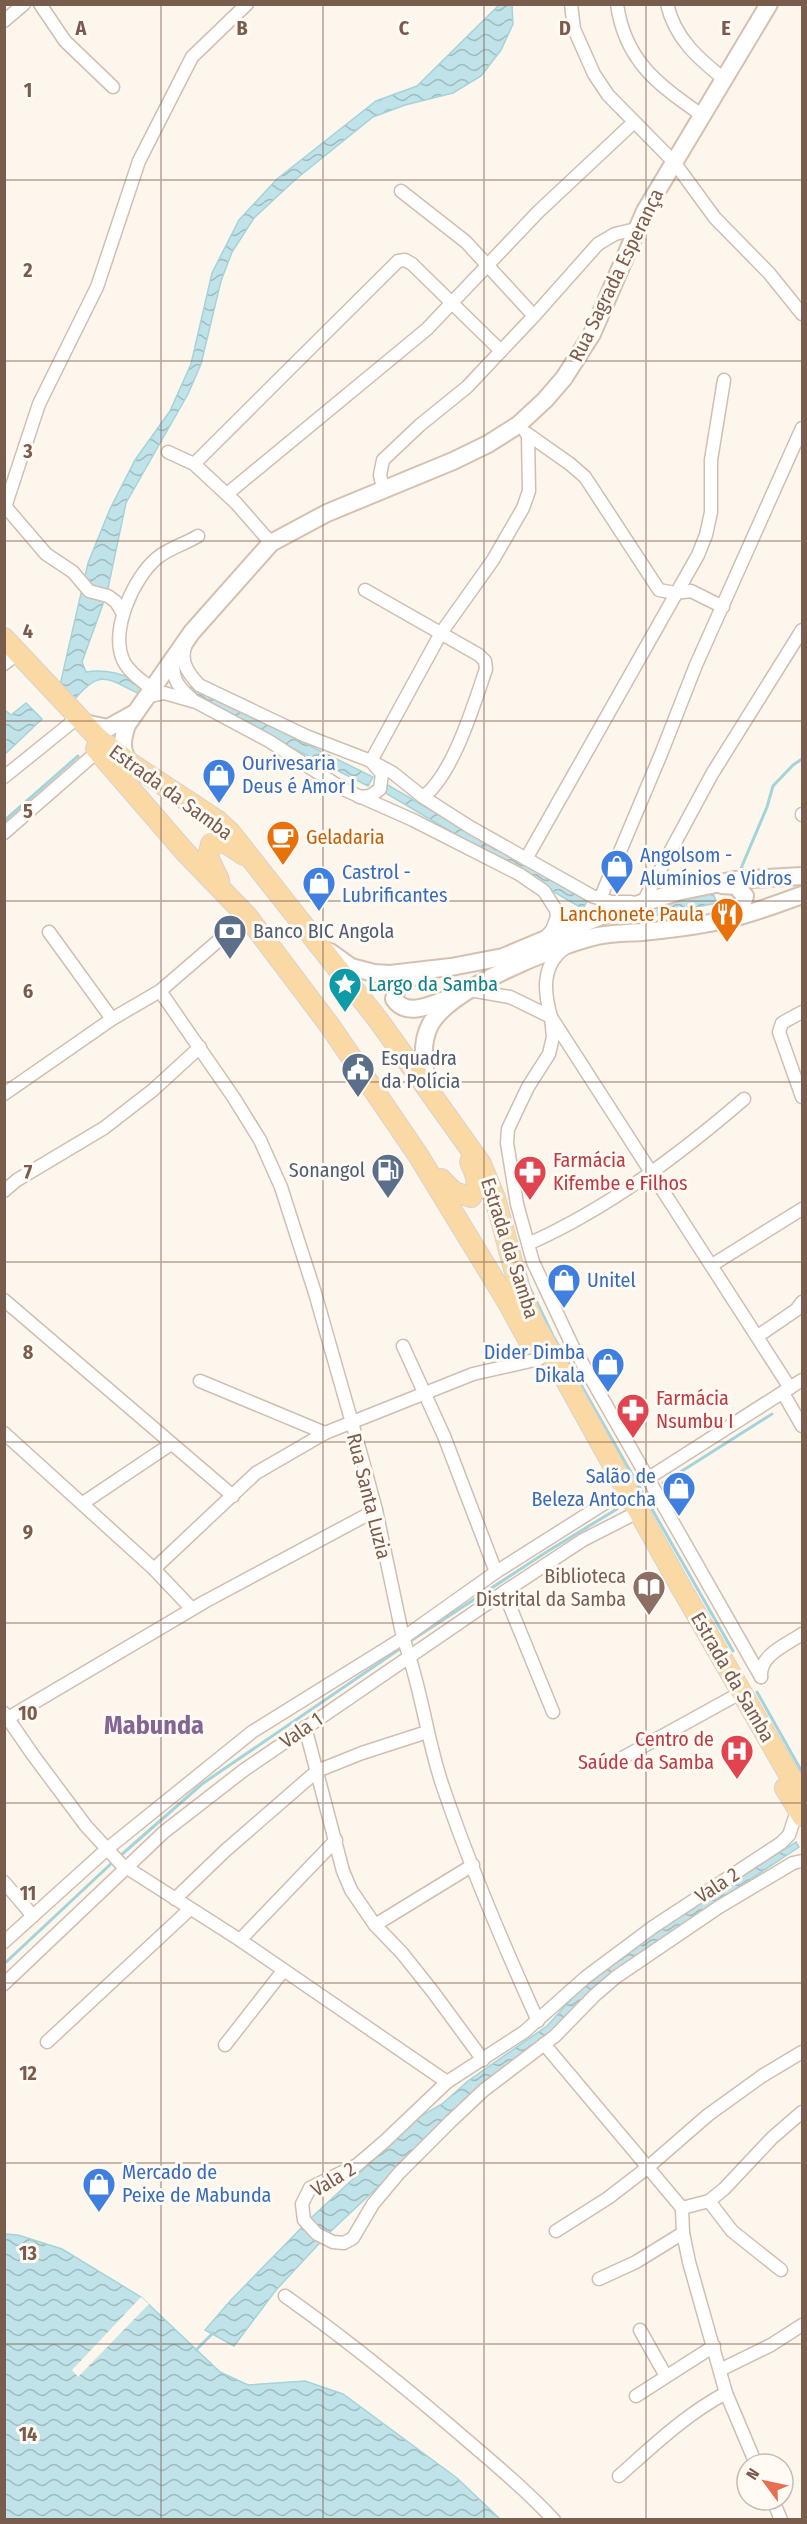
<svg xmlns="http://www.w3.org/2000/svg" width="807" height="2524" font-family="'Fira Sans Condensed',sans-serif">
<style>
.water{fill:url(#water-waves);stroke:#a5d3da;stroke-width:1.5}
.pier{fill:#fdf6ec}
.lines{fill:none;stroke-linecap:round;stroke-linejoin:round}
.stream{stroke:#a5d3da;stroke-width:3}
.street-casing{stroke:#d1beb0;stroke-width:15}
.secondary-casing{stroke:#d6c0b0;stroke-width:20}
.primary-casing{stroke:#dad1cd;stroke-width:22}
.street{stroke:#fff;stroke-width:12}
.secondary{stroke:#fff;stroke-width:16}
.primary{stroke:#fbd9a5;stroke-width:20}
.grid{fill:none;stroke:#7a5c4d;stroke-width:1.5;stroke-opacity:0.55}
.labels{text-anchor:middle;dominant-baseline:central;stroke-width:6;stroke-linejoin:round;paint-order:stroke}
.street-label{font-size:20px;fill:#7a5c4d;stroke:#fffaf3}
.shop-label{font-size:20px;fill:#366cbe;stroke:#fffaf3;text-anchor:start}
.food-label{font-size:20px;fill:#c56008;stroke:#fffaf3;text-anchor:start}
.service-label{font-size:20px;fill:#4e5e75;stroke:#fffaf3;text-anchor:start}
.culture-label{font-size:20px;fill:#0d838f;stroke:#fffaf3;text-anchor:start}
.health-label{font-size:20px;fill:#be3a42;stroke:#fffaf3;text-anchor:start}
.education-label{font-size:20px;fill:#785e54;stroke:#fffaf3;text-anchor:end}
.district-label{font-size:26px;font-weight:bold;fill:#846695;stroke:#fffaf3}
.grid-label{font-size:20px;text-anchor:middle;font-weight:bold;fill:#7a5c4d;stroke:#fffaf3;stroke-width:6;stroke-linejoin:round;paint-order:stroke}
</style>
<defs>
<pattern id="water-waves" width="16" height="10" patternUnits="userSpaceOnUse" patternTransform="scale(1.5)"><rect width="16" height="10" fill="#bfe3e8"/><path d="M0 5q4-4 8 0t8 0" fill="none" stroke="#a0bbbe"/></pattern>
</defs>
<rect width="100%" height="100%" fill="#fdf6ec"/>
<g class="water">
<path d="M499,5H512L513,24L501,50L481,76L453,93L405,105L373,117L296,179L254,218L232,252L221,281L201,364L188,394L126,503L107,593L82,662L86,672C108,668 126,676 146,684L139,694C104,676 100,670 73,701L60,685L88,563L110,509L135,460L170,411L191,364L212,273L239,220L277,179L376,101L417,86Z"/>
<polygon points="191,687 373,777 368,786 187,695"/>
<polygon points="26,703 42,719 5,754 5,710 11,715"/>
<polygon points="386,784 587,901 583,909 382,791"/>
<polygon points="712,891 717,903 639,919 637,909"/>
<polygon points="796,1842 799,1847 668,1934 646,1956 555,2033 450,2112 436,2132 329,2233 276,2290 234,2346 205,2330 231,2300 312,2217 421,2116 442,2104 468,2081 547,2026 585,1984 663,1926"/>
<polygon points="5,2234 18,2235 62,2249 141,2297 220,2372 248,2385 305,2381 343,2394 457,2478 500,2519 5,2520"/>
</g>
<polygon class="pier" points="141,2297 149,2304 78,2377 72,2370"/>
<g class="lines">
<g class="stream">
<polyline points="4,821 78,756"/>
<polyline points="739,873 767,807 773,786 793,765 802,759"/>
<polyline points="523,1264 529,1286 553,1336 733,1651"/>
<polyline points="663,1483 772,1414"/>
<polyline points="409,1642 548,1551 617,1509"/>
<polyline points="757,1692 802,1772"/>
<polyline points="120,1856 202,1784 404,1646"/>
<polyline points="4,1964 115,1860"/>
<polyline points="196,2350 213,2333"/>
</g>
<defs>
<g id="street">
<polyline points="40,4 65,41 113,87"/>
<polyline points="571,4 574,29 594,74 608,95 674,162 715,218 769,273 802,314"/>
<path d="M617,4C625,62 659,85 703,116"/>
<path d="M667,4C675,39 699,59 725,80"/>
<polyline points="4,21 24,4"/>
<polyline points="401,191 466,242 534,316"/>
<polyline points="526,433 570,464 585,477 659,590 675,593 691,591 723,607"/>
<polyline points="168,452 194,464 236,503 271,543"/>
<polyline points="194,464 398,261 405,260 412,264 501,351"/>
<polyline points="383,488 380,475 383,460 420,425 467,387 534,316 598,244 615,234 636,229"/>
<polyline points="227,494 427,329 538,212 633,123"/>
<polyline points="4,505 46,554 73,572 89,591 108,596 116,602 122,612"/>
<polyline points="5,507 39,404 97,287 139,161 192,57 247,4"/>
<path d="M365,590L479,655L485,661L486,669C474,704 453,775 423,797"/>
<path d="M186,644C179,661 188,673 199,685L306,736L371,761L393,773L423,797L470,827L592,896L611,902H631"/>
<path d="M176,656C169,674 177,687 191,698"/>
<polyline points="4,664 12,658"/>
<path d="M151,688C142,681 130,673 124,662C109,632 133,578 157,558C169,548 185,544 198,536"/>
<polyline points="146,697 164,693 196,702 269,741 343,789 413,820 519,874 544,891 556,910 557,917 552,930 544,939"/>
<polyline points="4,777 71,723"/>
<polyline points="359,797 370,796 380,789 382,774 371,761 441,633 493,560 523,508 529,491 528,436"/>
<polyline points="802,814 802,815"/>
<polyline points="4,833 98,751"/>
<polyline points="526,859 698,555 706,535 711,512 711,460 724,380"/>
<polyline points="600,899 661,754 696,665 802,428"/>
<polyline points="644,900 712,774 802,630"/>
<polyline points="49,932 112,1019"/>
<path d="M565,948C541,965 544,992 551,1017L790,1388"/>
<polyline points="470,990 510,997 551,1017"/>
<path d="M160,991L234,1098L260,1140L281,1187L315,1293L362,1458L376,1510L403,1638C421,1685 426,1736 442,1784C469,1864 503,1944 538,2021"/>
<polyline points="802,1012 782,1023 779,1032 802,1097"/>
<polyline points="551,1017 553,1037 549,1054 528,1087 508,1129 507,1143 517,1204 533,1262 572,1345 761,1677"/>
<polyline points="4,1094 112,1019 160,991 247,916"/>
<polyline points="4,1191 17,1180 104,1128 153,1090 200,1047"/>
<path d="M528,1244C607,1209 679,1155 744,1099"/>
<polyline points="712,1265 802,1209"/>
<polyline points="4,1300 233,1496"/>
<polyline points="758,1336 796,1310 802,1302"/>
<polyline points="403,1346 444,1436 496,1572"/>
<polyline points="200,1381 325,1433"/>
<polyline points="783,1393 802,1426"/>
<polyline points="4,1433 154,1569 192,1609"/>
<polyline points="647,1479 802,1380"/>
<polyline points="83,1503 171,1444"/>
<polyline points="154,1569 256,1473 325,1433 473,1374 539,1359"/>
<polyline points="504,1592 553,1712"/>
<path d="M761,1677C759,1655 786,1645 802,1634"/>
<polyline points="4,1713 33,1755 86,1826 121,1864 240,1940 447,2082"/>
<polyline points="8,1718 206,1601 376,1510"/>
<polyline points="305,1727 343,1871 351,1890 375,1925 402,1953 433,1992 483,2060"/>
<polyline points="613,1763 733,1697"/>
<polyline points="798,1808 789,1835 781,1843 653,1927 586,1977 524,2032 447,2082 385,2141 357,2165 310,2188 302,2204 304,2220 317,2234 333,2242 344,2243 353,2238 373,2204 399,2173 451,2121 484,2090 555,2036 595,1995 616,1977 719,1907 793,1863 802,1861"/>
<polyline points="4,1882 33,1916"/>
<polyline points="175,1899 226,1850 317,1771 362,1753 427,1732"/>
<polyline points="375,1925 473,1865"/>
<polyline points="240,1940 336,1840"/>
<polyline points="4,1942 107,1849 252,1732 403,1638 496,1572 616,1496"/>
<polyline points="4,1984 164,1832 244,1770 504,1592 583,1540 628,1517"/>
<polyline points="47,2042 190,1909"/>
<polyline points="544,2044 682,2208 683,2233 689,2262 726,2393 756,2464"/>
<polyline points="225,2045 283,1971"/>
<polyline points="709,2201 732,2231 781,2270"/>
<polyline points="682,2208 709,2201 724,2189 772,2138 802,2112"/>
<polyline points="556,2231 608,2198 647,2168 708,2115 762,2076 802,2052"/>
<polyline points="599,2279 636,2262 683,2233"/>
<path d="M285,2296C342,2336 395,2379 448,2424C484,2455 521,2485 554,2520"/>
<polyline points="640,2330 666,2376"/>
<polyline points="720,2370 771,2345 802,2325"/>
<polyline points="636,2396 714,2346"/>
<path d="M619,2476C653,2446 686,2414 726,2393"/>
<polyline points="773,2500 781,2520"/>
</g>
<g id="secondary">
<polyline points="84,723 108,728 133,714"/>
<path d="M130,763C120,750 122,740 127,725L192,632L271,543L327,513L453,461L488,444L518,425L545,400L564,378L592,334L645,211L769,4"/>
<polyline points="722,885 736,886 745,896 741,908 729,916"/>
<polyline points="330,952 351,967 374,973 390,974 451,967 503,957 601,916 677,892 735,880 802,876"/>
<path d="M416,975L398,985L394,999C407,1019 435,1003 452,997"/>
<path d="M429,1088C423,1067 420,1045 430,1025C450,988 555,946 597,936C612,933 627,933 642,932C665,930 688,927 710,923C742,917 772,906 802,895"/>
</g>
<g id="primary">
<polyline points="4,638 99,739 130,763 218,821 230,832 379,1021 481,1164 495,1198 520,1291 534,1323 679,1584 802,1797"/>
<polyline points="96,749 185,852 247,916 330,1026 418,1155 507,1301 529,1341"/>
<polyline points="219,880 208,857 211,844 224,842 244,855"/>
<path d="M441,1179L454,1192L471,1197C481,1185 476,1175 470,1162"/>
<polyline points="785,1788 802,1816"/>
</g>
</defs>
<use href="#street" class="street-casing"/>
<use href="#secondary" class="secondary-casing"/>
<use href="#primary" class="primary-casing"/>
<use href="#street" class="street"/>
<use href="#secondary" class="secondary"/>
<use href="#primary" class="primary"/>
</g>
<path class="grid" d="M161,4V2520M323,4V2520M484,4V2520M646,4V2520M4,180H802M4,361H802M4,541H802M4,721H802M4,901H802M4,1082H802M4,1262H802M4,1442H802M4,1623H802M4,1803H802M4,1983H802M4,2163H802M4,2344H802"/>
<defs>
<symbol id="shop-pin" viewBox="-11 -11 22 30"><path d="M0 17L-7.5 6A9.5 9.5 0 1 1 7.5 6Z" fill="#3f7fe0" stroke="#fffaf3"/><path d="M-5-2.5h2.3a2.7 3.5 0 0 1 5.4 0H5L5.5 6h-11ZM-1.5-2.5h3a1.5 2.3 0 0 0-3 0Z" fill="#fff"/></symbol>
<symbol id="cafe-pin" viewBox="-11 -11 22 30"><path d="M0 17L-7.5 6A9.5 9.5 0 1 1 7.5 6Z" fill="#e8710a" stroke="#fffaf3"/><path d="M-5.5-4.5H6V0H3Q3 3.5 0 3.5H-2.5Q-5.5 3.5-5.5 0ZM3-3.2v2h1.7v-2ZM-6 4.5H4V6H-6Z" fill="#fff"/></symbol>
<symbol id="restaurant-pin" viewBox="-11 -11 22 30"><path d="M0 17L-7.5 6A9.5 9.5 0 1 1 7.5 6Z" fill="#e8710a" stroke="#fffaf3"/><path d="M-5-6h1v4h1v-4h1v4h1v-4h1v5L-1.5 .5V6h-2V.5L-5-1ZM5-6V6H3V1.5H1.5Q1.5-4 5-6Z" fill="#fff"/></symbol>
<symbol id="bank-pin" viewBox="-11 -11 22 30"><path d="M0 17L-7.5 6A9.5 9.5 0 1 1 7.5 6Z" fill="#5c6f8a" stroke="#fffaf3"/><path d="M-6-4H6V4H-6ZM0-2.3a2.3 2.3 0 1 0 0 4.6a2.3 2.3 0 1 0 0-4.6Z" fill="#fff"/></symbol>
<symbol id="sight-pin" viewBox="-11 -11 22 30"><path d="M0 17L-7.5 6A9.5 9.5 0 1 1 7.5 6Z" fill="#0f9aa8" stroke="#fffaf3"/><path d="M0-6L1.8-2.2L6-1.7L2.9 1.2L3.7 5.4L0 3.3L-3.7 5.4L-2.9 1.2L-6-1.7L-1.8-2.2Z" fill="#fff"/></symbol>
<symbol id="civic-pin" viewBox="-11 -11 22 30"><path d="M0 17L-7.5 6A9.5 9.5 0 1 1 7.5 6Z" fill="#5c6f8a" stroke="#fffaf3"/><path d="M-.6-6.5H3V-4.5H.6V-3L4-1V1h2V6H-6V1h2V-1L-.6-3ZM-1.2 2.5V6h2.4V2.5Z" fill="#fff"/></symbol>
<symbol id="fuel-pin" viewBox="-11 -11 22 30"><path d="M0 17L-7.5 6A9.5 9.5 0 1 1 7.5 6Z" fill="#5c6f8a" stroke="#fffaf3"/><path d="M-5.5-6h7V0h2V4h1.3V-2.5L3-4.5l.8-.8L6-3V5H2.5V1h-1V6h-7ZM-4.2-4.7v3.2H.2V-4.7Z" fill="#fff"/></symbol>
<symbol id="pharmacy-pin" viewBox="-11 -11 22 30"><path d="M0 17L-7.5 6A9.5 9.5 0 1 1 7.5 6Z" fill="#e0444e" stroke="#fffaf3"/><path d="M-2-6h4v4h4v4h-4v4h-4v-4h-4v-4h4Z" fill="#fff"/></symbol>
<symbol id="library-pin" viewBox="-11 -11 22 30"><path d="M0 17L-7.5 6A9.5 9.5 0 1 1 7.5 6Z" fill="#8d6e63" stroke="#fffaf3"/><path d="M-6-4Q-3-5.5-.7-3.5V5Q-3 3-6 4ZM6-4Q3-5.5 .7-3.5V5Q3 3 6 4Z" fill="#fff"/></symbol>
<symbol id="hospital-pin" viewBox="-11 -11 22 30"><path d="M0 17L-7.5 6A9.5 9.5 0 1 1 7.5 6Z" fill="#e0444e" stroke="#fffaf3"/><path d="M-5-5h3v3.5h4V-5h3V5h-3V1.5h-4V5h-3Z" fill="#fff"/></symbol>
</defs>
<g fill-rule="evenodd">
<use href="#shop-pin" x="200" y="756" width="38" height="52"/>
<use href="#cafe-pin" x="264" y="818" width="38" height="52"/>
<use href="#shop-pin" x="598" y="847" width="38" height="52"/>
<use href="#shop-pin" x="300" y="864" width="38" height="52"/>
<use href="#restaurant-pin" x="708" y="895" width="38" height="52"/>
<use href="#bank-pin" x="211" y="912" width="38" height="52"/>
<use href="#sight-pin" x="326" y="965" width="38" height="52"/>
<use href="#civic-pin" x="339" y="1050" width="38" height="52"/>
<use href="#fuel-pin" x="369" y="1151" width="38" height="52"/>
<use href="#pharmacy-pin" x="511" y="1153" width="38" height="52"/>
<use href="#shop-pin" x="545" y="1261" width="38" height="52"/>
<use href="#shop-pin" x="589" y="1345" width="38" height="52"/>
<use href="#pharmacy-pin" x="614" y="1391" width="38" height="52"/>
<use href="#shop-pin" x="660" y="1469" width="38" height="52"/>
<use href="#library-pin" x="630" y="1568" width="38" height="52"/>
<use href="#hospital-pin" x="718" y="1732" width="38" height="52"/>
<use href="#shop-pin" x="80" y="2165" width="38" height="52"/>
</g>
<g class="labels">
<g class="street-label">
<text transform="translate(616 275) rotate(-64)">Rua Sagrada Esperança</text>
<text transform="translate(171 792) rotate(36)">Estrada da Samba</text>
<text transform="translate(510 1248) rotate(72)">Estrada da Samba</text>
<text transform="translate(369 1496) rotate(76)">Rua Santa Luzia</text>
<text transform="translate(733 1677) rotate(60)">Estrada da Samba</text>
<text transform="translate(301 1730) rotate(-35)">Vala 1</text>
<text transform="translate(717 1885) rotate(-33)">Vala 2</text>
<text transform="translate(333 2179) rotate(-31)">Vala 2</text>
</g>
<g class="shop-label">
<text x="242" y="763">Ourivesaria<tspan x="242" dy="23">Deus é Amor I</tspan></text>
<text x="640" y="855">Angolsom -<tspan x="640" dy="23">Alumínios e Vidros</tspan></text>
<text x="342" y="872">Castrol -<tspan x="342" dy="23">Lubrificantes</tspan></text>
<text x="587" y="1280">Unitel</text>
<text x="585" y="1352" text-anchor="end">Dider Dimba<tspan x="585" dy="23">Dikala</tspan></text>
<text x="656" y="1476" text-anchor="end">Salão de<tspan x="656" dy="23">Beleza Antocha</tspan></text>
<text x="122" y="2172">Mercado de<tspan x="122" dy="23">Peixe de Mabunda</tspan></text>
</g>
<g class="food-label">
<text x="306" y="837">Geladaria</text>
<text x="704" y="914" text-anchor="end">Lanchonete Paula</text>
</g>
<g class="service-label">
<text x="253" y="931">Banco BIC Angola</text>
<text x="381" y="1058">Esquadra<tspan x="381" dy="23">da Polícia</tspan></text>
<text x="365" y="1170" text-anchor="end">Sonangol</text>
</g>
<g class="culture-label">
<text x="368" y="984">Largo da Samba</text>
</g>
<g class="health-label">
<text x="553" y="1160">Farmácia<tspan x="553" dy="23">Kifembe e Filhos</tspan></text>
<text x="656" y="1398">Farmácia<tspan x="656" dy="23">Nsumbu I</tspan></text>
<text x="714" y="1739" text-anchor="end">Centro de<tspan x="714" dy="23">Saúde da Samba</tspan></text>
</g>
<g class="education-label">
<text x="626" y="1576">Biblioteca<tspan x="626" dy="23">Distrital da Samba</tspan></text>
</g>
<g class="district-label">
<text x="154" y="1725">Mabunda</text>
</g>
</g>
<g class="grid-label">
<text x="81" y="35">A</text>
<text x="242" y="35">B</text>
<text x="404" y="35">C</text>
<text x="565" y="35">D</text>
<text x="726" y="35">E</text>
<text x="28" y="97">1</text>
<text x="28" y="277">2</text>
<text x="28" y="458">3</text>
<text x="28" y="638">4</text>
<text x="28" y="818">5</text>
<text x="28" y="998">6</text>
<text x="28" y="1179">7</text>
<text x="28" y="1359">8</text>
<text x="28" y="1539">9</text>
<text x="28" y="1720">10</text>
<text x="28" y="1900">11</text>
<text x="28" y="2080">12</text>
<text x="28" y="2260">13</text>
<text x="28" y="2441">14</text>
</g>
<rect width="807" height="2524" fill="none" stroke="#7a5c4d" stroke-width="12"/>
<g transform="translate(765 2482) rotate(303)"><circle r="28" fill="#fffaf3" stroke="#cabbb1" stroke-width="1.5"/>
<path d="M0-4.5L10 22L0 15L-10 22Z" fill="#e76f51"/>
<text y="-9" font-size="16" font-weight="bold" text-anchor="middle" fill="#7a5c4d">N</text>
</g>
</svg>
